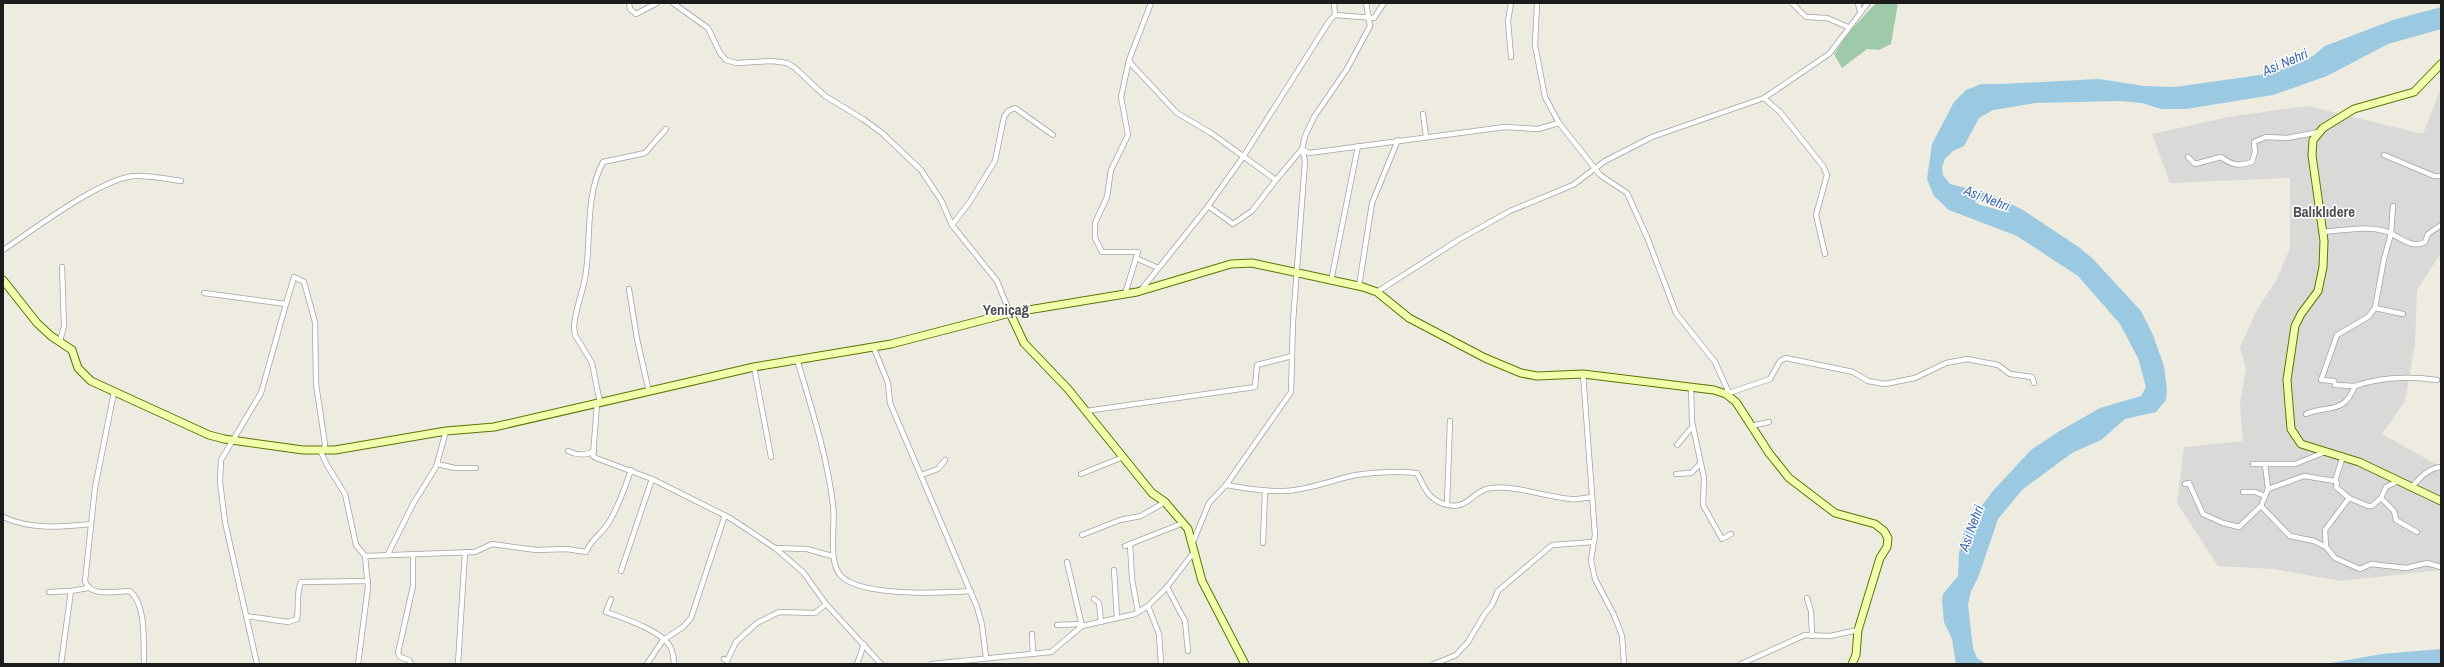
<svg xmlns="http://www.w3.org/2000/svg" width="2444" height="667" font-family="'Archivo Narrow',sans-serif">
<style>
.residential{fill:#dad9d8}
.cemetery{fill:#9fcaaa}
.water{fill:#9bc9e1;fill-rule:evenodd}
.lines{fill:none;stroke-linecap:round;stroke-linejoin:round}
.street-casing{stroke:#a3a3a3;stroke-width:6}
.secondary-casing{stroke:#5b7500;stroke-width:9}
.street{stroke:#fff;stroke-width:4.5}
.secondary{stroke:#f1ffad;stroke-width:7}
.labels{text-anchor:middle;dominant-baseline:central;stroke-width:3;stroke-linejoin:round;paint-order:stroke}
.water-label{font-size:14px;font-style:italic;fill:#406cb4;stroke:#fff}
.quarter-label{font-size:15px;font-weight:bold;fill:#4f4f4f;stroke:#fff}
</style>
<rect width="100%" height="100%" fill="#eeebe0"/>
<polygon class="residential" points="2441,88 2441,253 2417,290 2415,344 2405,401 2382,434 2441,467 2441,570 2341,581 2273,569 2218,566 2177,503 2184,447 2243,441 2240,404 2246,369 2240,347 2258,308 2277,279 2290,248 2290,178 2170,183 2152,134 2234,116 2308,106 2423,134"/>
<polygon class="cemetery" points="1876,3 1898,3 1891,44 1879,50 1867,49 1842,68 1834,54 1848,33"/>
<g class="water">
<path d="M2441,7V29L2388,44L2327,76L2273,95L2186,109H2161L2142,103L2118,101L2035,103L1993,110L1979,118L1964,146L1953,151L1945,159L1942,167L1943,175L1950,184L1990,194L2023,210L2080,248L2093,259L2141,311L2153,335L2164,366L2167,390L2166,400L2156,412L2125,419L2101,440L2072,453L2022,490L1998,519L1978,578L1971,591L1968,605L1973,648L1977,658L1986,664H1956L1952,639L1944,622L1942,601L1943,594L1958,576L1959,553L1965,528L1970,522L1992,492L2031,450L2058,432L2100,408L2141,396L2146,387L2138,358L2120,324L2078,276L2017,236L1949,210L1934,196L1927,179L1932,144L1954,102L1966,90L1981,84H2001L2099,79L2144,86L2175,87L2267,74L2289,67L2313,56L2325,46L2393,20ZM1979,198L2001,205L2011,213L1980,205L1975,202Z"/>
<polygon points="2441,649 2441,664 2325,664 2382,654"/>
</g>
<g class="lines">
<defs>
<g id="street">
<polyline points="629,3 630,9 636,14 657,3"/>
<polyline points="673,3 708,28 720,53 726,60 736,63 772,61 787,63 795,68 825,96 863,119 882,133 921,170 941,200 952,225 997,281 1010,313"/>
<polyline points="1151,3 1129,60 1133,66 1177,113 1211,133 1276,180 1302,149 1309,153 1505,127 1538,129 1559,123"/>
<polyline points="1334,3 1335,15"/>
<polyline points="1511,3 1508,21 1511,57"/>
<polyline points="1537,3 1535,45 1545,97 1559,123 1600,175 1627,193 1647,237 1676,313 1715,362 1729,393"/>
<polyline points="1792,3 1806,17 1827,18 1848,27"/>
<polyline points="1858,3 1860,12"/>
<polyline points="1764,98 1780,112 1823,166 1827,175 1816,215 1825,254"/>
<polyline points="1423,114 1426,136"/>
<polyline points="2384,155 2434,176 2441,176"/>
<path d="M2188,157L2195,164L2221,157C2233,166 2239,166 2252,162L2255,152L2254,142L2266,137L2287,138L2319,132"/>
<polyline points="1208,206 1233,224 1252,211 1276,180"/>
<polyline points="952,225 969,203 995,161 1004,117 1008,111 1015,108 1053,135"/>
<path d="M2324,232C2344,230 2365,226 2385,231C2398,235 2411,250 2425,242L2428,234L2441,225"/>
<path d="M3,250C33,230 101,178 135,176C150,175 166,179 181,181"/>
<polyline points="1136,258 1158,268"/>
<polyline points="1331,281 1358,146"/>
<polyline points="1359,286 1372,203 1398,140"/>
<polyline points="629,289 637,339 649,392"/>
<polyline points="1141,290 1206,209 1243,157 1330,20 1335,15 1374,18 1384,3"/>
<polyline points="1377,292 1460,239 1510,211 1573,185 1605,161 1652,137 1764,98 1829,54 1868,3"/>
<polyline points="204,293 286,304 261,393 221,460 220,482 225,522 257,664"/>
<polyline points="1125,294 1138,252 1102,252 1095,238 1095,223 1107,197 1111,170 1128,135 1121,97 1129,60"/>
<polyline points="286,304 294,277 304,282 315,322 316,384 325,444 324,450"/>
<polyline points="2375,308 2403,314"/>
<polyline points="60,341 64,326 62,267"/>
<polyline points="873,346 888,383 890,403 977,607 982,625 986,657"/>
<path d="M797,359C811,407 827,455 833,505C836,525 827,561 841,576C862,597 943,593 971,591"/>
<polyline points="754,367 771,457"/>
<polyline points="1583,374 1595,535 1591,560 1595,579 1614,615 1622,636 1624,664"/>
<polyline points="2355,386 2335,385 2334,381 2321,380 2337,335 2368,317 2375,308 2384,259 2391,234 2393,206"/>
<polyline points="1691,387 1692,422 1704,478 1703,505 1722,539 1731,534"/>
<path d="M114,392L95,488L85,581C91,598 114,591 130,591C147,606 143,642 144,664"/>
<polyline points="1726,394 1770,379 1780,361 1786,358 1853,372 1868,381 1885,384 1915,378 1946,363 1967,359 1998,365 2010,374 2032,377 2034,383"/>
<path d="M600,403L592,363L575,335L574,327C575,310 582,295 585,278C592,241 584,198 603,162L645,153L666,129"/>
<polyline points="597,404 593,456 596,458 652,479 730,518 775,548 807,549 832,556"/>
<polyline points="1086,411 1255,387 1257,365 1292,356"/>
<path d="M2306,414C2328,404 2343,416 2355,386C2381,377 2410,376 2437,380"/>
<polyline points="1751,426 1769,422"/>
<polyline points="1677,445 1693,426"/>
<polyline points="320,450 327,465 345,494 356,545 365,556 368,587 358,664"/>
<path d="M568,451C576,455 586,456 594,451"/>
<polyline points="437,464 455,468 476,468"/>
<polyline points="2253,464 2295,464 2325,452"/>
<polyline points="2265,464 2268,489"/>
<polyline points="1081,474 1123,457"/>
<polyline points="1676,474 1691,473 1700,464"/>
<polyline points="921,475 938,469 945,460"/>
<polyline points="2335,481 2337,483 2336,487 2349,498 2368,506 2372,506 2381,498"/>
<polyline points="2398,481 2386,487 2381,498 2394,511 2396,520 2417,532"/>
<polyline points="2185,484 2189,483 2203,514 2223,523 2239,527 2261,506 2268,489 2304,476 2335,481 2343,456"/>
<path d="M1226,485C1245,488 1264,492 1284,491C1309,490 1332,480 1356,475C1376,472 1397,471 1417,473C1424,486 1427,497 1441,503C1468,514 1471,490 1491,488C1518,485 1544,497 1571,499C1577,500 1585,498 1592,497"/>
<path d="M2412,487C2419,478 2429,468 2441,467"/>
<polyline points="2243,492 2255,492 2265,496"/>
<polyline points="1447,504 1450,421"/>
<polyline points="2261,506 2290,536 2314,541 2326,547 2335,558 2360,569 2371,564 2406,568 2427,563 2441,567"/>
<path d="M3,517C32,530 60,527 91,524"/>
<polyline points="1082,535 1120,520 1141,516 1165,502"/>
<polyline points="1193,542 1209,503 1226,485 1291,392 1293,322 1305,161 1302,149 1305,136 1314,117 1347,69 1370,26 1366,3"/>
<polyline points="1263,543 1265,491"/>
<polyline points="1130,544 1132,579 1138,612"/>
<polyline points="1125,546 1183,523"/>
<polyline points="2326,547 2325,530 2349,498"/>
<polyline points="775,548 803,572 826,604 881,664"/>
<polyline points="388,554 413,504 436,467 446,431"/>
<path d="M365,556L475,552L492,544L536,550L567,549L586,552C592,538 602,534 609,522C619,506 625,487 631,470"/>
<polyline points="1067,562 1082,626"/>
<polyline points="1114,570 1117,618"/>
<polyline points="621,571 652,479"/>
<polyline points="1167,587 1185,621 1188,651"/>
<polyline points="49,592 71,591"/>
<polyline points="1807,598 1811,611 1812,636"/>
<path d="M611,599L606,612C623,618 663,631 671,648C673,653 674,659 674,664"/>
<polyline points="1094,599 1099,603 1101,622"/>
<polyline points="1148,606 1159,634 1161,664"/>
<path d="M246,616L288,622L297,619C299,606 296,593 301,582L368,581"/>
<polyline points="1057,625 1081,624"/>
<polyline points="1032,634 1033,654"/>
<polyline points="724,659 727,661 736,642 757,623 779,612 815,613 826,604"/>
<polyline points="61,664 71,591 88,588"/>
<polyline points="411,664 409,660 400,657 398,653 413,586 413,555"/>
<polyline points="458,664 465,552"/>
<polyline points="647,664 663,640 683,627 691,618 725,515"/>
<polyline points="857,664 864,644"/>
<polyline points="932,664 1051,652 1082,626 1135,614 1148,606 1167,587 1194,552"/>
<polyline points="1434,664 1456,655 1468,642 1484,615 1492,605 1498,591 1552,545 1594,542"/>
<polyline points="1741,664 1805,635 1830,636 1858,630"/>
</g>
<g id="secondary">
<polyline points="2441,64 2414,92 2354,109 2323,128 2313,140 2312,155 2324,241 2323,267 2318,291 2301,314 2295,326 2287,380 2291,429 2301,444 2359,462 2441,501"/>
<polyline points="3,280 37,323 51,336 72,350 78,368 91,381 209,435 224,439 303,450 335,450 446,431 494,427 754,367 891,344 1010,313 1137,292 1231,264 1252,263 1363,287 1377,292 1409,318 1485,358 1521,373 1537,376 1583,374 1714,390 1726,394 1736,402 1769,453 1789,478 1835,513 1875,524 1884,531 1888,538 1887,547 1880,558 1858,630 1856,655 1852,664"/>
<polyline points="1010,313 1024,343 1068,389 1152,493 1165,502 1188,529 1202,581 1245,664"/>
</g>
</defs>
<use href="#street" class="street-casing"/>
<use href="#secondary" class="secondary-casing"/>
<use href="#street" class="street"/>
<use href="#secondary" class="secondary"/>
</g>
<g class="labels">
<g class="water-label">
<text transform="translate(2285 62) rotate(-23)">Asi Nehri</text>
<text transform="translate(1987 198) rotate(21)">Asi Nehri</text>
<text transform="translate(1971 528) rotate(-70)">Asi Nehri</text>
</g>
<g class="quarter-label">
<text x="2324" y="211">Balıklıdere</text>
<text x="1006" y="309">Yeniçağ</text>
</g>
</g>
<rect width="2444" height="667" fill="none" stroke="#1c1c1c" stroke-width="8"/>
</svg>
